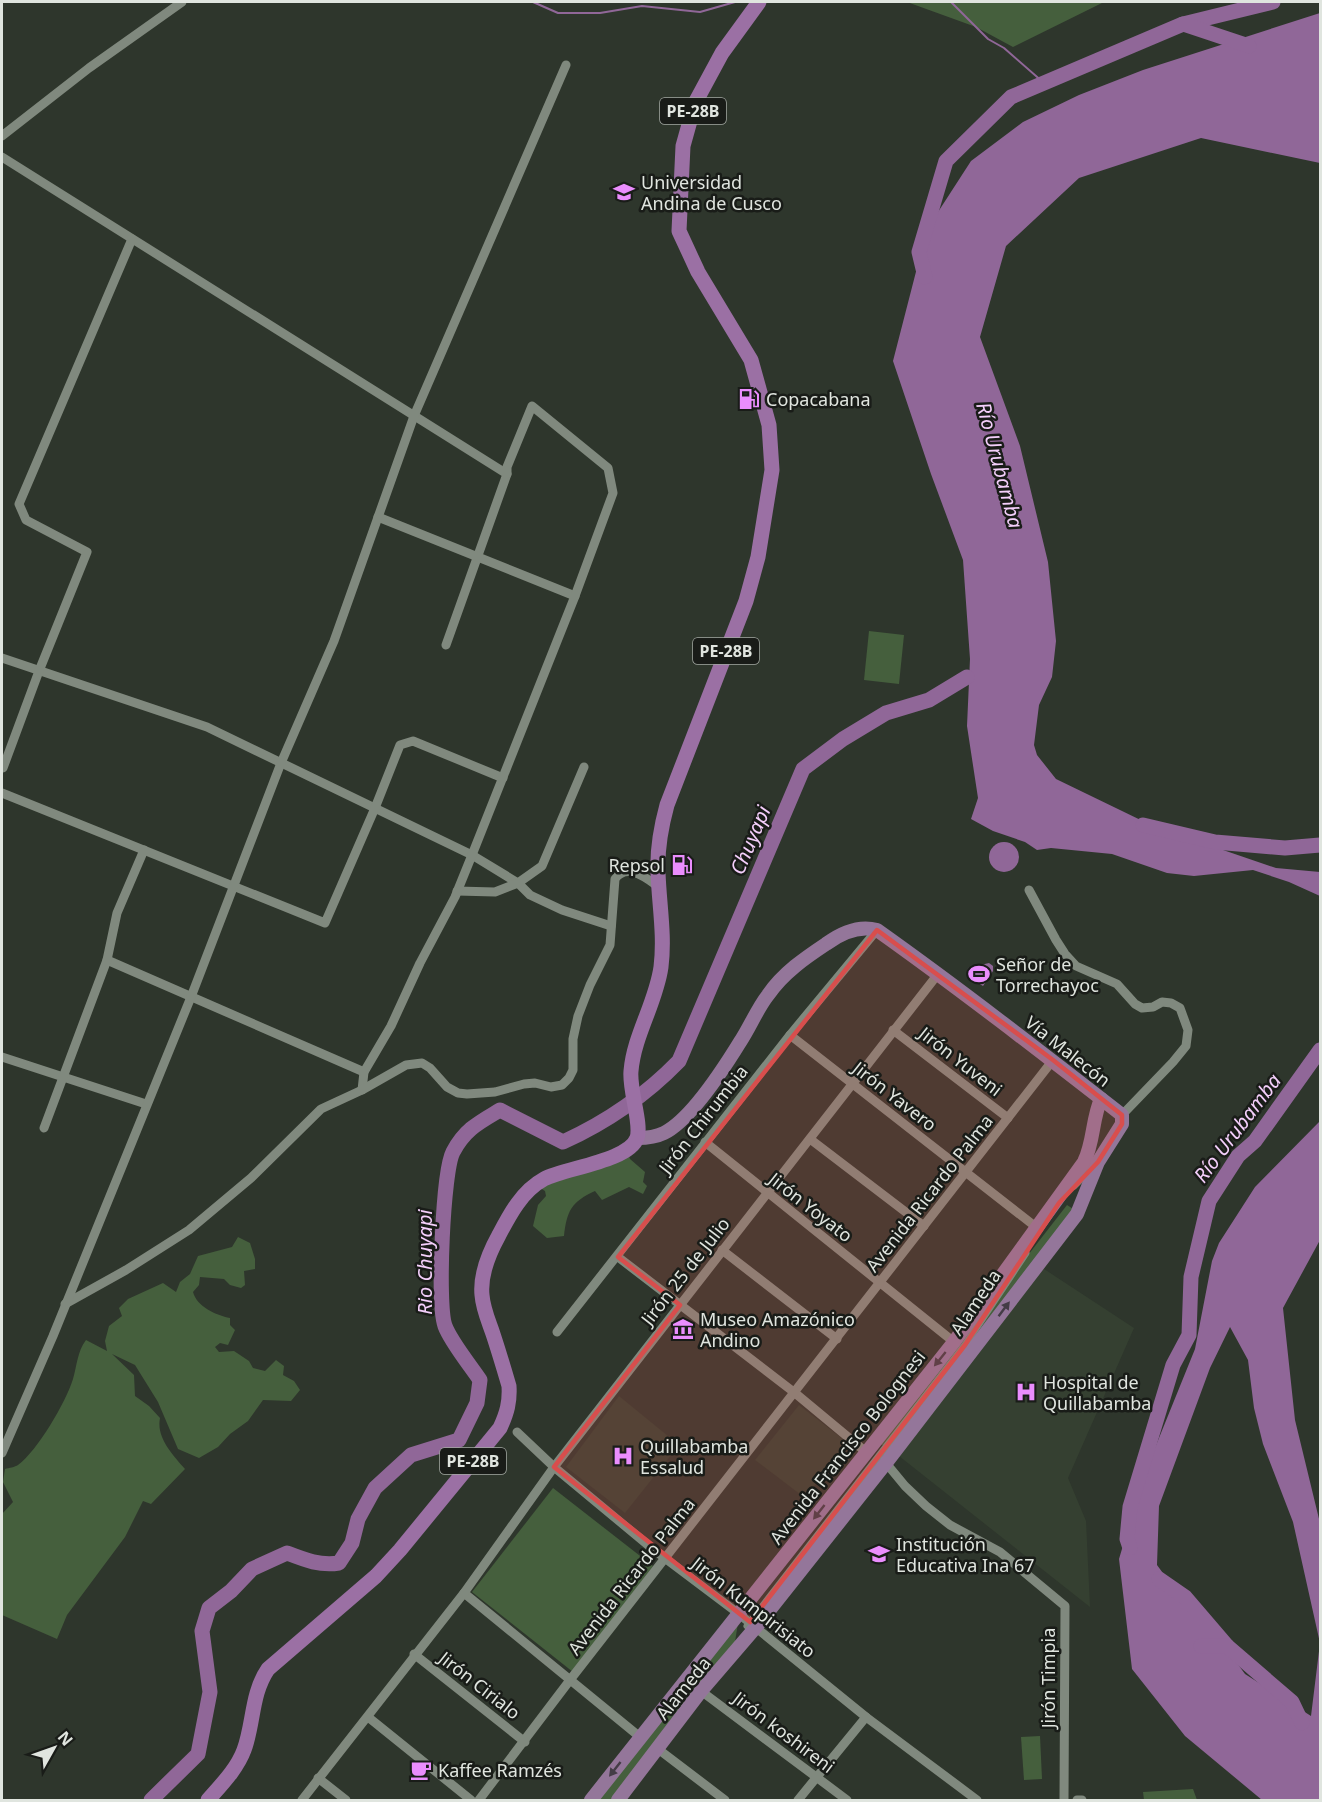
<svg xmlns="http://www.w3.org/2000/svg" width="1322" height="1802" font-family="'Noto Sans',sans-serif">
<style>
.built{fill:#354031}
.green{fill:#455f3d}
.water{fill:#906798;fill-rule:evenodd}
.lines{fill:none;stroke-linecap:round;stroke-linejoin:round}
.stream{stroke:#906798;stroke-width:2}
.river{stroke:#906798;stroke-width:15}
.pedestrian{stroke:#80897e;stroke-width:7}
.minor{stroke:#80897e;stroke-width:9}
.primary{stroke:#94769a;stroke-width:14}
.trunk{stroke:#9b70a4;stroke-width:15}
.oneway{fill:#443c46}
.marked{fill:#d84e4d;fill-opacity:0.2;stroke:#d84e4d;stroke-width:4.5;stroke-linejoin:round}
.labels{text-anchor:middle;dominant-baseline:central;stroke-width:5;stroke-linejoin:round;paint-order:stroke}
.shield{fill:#191c18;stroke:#a4a9a3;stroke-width:1.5}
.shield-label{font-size:16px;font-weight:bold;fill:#e0e5df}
.poi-label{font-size:18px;fill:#e0e5df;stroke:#191c18;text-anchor:start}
.street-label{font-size:18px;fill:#e0e5df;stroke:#191c18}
.water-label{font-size:20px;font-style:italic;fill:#f4cffb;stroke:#191c18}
</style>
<rect width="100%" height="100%" fill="#2e362c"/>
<g class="built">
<polygon points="1041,1267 1134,1328 1068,1478 1086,1521 1090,1607 899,1456"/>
<polygon points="619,1396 679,1445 625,1513 566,1467"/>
<polygon points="799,1405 848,1443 805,1498 755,1460"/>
</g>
<g class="green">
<polygon points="907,2 1104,2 1013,47 976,27"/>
<polygon points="869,631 904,635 899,684 864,680"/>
<path d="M627,1150L630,1159L645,1172L643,1182L647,1186L643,1194L629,1187L602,1200L595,1191C571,1202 567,1211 564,1236L547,1238L533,1226L538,1205L546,1196L545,1191L537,1186Z"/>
<polygon points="1067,1205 1078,1212 892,1452 881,1444"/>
<path d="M238,1237L250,1243L255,1259V1269L244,1271L245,1285L241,1288L230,1285L224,1279L200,1277L199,1285L193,1292C197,1307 216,1315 230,1318V1325L235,1330L228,1345L220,1343L215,1347L219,1352L234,1351L249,1361L253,1368L265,1371L276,1360L284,1366L283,1375L294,1381L300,1390L291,1401L263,1400L248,1421L230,1434L218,1447L199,1458L178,1449L158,1402L135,1365L112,1354L134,1375L135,1396L149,1406L160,1418C156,1438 173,1455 185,1469L151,1504L143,1501L125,1537L67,1615L57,1639L2,1615V1514L13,1502L3,1482L5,1469C9,1468 15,1467 18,1465C37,1451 66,1402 73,1379C77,1366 77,1352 86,1340L107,1351L105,1341L109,1326L122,1316L119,1308L128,1299L163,1283L176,1292L180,1282L190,1274L198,1256L232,1247Z"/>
<polygon points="553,1488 653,1566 573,1672 472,1592"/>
<polygon points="738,1623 734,1648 618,1800 597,1800"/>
<polygon points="1040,1736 1042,1779 1024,1780 1021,1737"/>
<polygon points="1193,1789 1197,1800 1144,1800 1143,1792"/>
</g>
<g class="water">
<polygon points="1320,13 1320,163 1201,138 1079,178 1006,246 980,337 1020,446 1048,562 1056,641 1052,677 1039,705 1034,745 1037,755 1056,779 1153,826 1276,868 1320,872 1320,896 1289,882 1253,870 1194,876 1167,873 1112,854 1051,848 1037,850 1025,842 993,831 971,819 978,798 967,726 970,659 963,560 931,474 893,361 927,229 971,161 1023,122 1079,95 1143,70"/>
<circle cx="1004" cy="857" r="15"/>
<polygon points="989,963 993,966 993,971 983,986 967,976 968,968"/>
<path d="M1320,1121V1240L1283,1308L1295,1420L1320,1523V1800H1262L1185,1736L1132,1669L1119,1559L1144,1475L1195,1349L1212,1261L1219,1243L1255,1187ZM1230,1327L1248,1360L1254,1408L1263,1444L1293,1522L1320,1643L1311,1716L1245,1674L1231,1655L1198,1621L1157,1565L1159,1506L1210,1368Z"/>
</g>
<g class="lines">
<g class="stream">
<polyline points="533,2 558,13 600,13 642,6 700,12 735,2"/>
<polyline points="951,2 988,39 1004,48 1044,83"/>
</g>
<g class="river">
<polyline points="1183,24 1273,2"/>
<polyline points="925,277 919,252 946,161 1011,97 1183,24 1249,46"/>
<polyline points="1143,825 1215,842 1285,848 1320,845"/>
<polyline points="1130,1548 1127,1539 1130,1507 1173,1365 1189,1335 1191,1277 1209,1201 1238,1156 1255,1141 1320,1050"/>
<polyline points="1159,1579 1185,1597 1227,1646"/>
<polyline points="1201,1646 1227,1646 1292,1702 1302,1723"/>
<path d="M151,1800L198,1754L210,1692L202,1631L209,1608L231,1591L252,1569L287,1553C305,1560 320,1566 339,1563L352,1543L358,1519L375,1488L411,1455L459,1440L477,1403L480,1380C470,1365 451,1342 445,1326C437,1304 443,1171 453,1152C465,1129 480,1122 500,1110L563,1142C607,1122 645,1096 679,1061L803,769L843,739L886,713L929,700L967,677"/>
</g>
<g class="pedestrian">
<polyline points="1074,1186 1092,1168"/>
<polyline points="747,1626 965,1345 1026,1253"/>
</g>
<g class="minor">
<polyline points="2,136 89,68 182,2"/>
<polyline points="2,157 507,474 446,645"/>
<polyline points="378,517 575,596"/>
<polyline points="2,658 207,727 472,855 518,883 530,895 562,910 611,926"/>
<polyline points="3,768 39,671 87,552 26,520 19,504 132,239"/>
<polyline points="2,793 325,923 375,808 400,745 413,741 503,778"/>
<polyline points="1029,890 1056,940 1065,954 1076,966 1117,984 1135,1004 1142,1008 1153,1007 1162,1002 1171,1003 1180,1008 1188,1030 1186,1046 1173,1062 1122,1115"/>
<polyline points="457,891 495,892 518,883 542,866 584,767"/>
<polyline points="107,960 364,1072"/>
<polyline points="893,1030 1008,1118"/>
<polyline points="790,1035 1036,1227"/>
<polyline points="2,1057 146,1104"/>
<polyline points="362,1090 364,1072 391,1026 420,963 455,897 472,855 575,596 613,493 608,468 532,406 507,467 507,474"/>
<polyline points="44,1128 107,960 117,913 144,850"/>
<polyline points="810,1139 924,1226"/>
<polyline points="705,1142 954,1342"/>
<polyline points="722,1250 837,1339"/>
<polyline points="618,1257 795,1393 866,1452"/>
<path d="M65,1304L126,1270L189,1230L251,1178L321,1109L362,1090L406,1065L422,1063L430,1068L447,1087L458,1093L467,1094L495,1092L524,1084L535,1083L551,1087L562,1085L569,1078L573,1070V1039L578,1016L590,985L610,945L615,879C627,862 646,878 659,887"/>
<polyline points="557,1332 790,1035 877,930"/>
<polyline points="517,1432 554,1467 654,1550 739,1614 866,1717 977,1800"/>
<polyline points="2,1453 53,1336 191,997 281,763 334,641 414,416 566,65"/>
<polyline points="886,1463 905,1486 926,1506 950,1525 1000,1552 1065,1606 1064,1800"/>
<polyline points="464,1593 640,1737"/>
<polyline points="414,1654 525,1742"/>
<polyline points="701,1691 847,1800"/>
<polyline points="368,1717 471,1800"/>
<polyline points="658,1749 725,1800"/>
<polyline points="318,1778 346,1800"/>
<polyline points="302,1800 464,1593 554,1467 938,974"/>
<polyline points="479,1800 570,1680 1053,1060"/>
<polyline points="798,1800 866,1717"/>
<polyline points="1077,1800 1082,1800"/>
</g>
<g class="primary">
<path d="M591,1800L954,1342L1084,1162C1094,1142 1092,1119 1101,1099"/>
<path d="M618,1800L701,1691L756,1627L886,1463L1077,1214L1098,1162L1122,1124V1115C1041,1052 960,989 877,930C859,925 841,933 826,944C805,958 783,973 768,995C757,1009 750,1027 740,1042C724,1068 690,1120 664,1133C656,1137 647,1138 637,1138"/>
</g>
<path class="trunk" d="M208,1800C221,1785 237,1769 244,1750C254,1723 251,1694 268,1669L376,1576L400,1550L500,1428C507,1413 510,1402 509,1386C504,1369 499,1352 493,1334C489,1322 483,1309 482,1295C480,1275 489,1253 499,1235C510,1214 522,1191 544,1179C565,1168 629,1161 637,1138C642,1124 629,1090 631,1071C634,1035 656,1003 661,967C665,935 659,904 658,872C657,849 661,827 667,805L746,601L758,557L772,470L769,425L751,360L698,272L679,231L683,146L695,103L722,53L759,2"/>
</g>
<defs><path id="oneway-solid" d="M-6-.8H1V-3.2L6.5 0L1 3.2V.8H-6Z" transform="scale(1.5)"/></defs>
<g class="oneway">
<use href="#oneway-solid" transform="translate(1004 1309) rotate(-53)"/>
<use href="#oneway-solid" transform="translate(940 1359) rotate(129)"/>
<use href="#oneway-solid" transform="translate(819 1512) rotate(128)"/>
<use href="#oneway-solid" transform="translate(615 1769) rotate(128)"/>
</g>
<path class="marked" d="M877,930L1053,1060L1122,1115V1124L1098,1162L1059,1203L965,1345L750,1622L554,1467L680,1305L618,1257Z"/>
<defs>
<symbol id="university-bare" viewBox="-9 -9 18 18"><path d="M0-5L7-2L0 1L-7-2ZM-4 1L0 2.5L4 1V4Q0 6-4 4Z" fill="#ea8dfd" stroke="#191c18" stroke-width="2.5" paint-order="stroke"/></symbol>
<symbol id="fuel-bare" viewBox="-9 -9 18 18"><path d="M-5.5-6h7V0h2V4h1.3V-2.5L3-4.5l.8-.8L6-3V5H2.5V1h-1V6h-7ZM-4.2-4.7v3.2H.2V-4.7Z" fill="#ea8dfd" stroke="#191c18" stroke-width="2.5" paint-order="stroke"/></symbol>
<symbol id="stadium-bare" viewBox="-9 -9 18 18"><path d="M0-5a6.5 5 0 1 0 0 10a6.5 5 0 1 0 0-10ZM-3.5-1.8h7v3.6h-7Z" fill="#ea8dfd" stroke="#191c18" stroke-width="2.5" paint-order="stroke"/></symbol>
<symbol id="museum-bare" viewBox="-9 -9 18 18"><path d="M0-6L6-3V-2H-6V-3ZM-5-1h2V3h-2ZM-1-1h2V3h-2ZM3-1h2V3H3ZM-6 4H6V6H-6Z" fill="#ea8dfd" stroke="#191c18" stroke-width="2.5" paint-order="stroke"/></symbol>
<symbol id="hospital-bare" viewBox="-9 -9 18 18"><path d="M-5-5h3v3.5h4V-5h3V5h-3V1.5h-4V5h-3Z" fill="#ea8dfd" stroke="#191c18" stroke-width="2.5" paint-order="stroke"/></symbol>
<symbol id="school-bare" viewBox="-9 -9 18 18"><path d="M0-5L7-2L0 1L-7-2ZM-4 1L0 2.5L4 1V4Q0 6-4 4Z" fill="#ea8dfd" stroke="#191c18" stroke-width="2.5" paint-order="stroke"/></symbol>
<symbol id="cafe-bare" viewBox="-9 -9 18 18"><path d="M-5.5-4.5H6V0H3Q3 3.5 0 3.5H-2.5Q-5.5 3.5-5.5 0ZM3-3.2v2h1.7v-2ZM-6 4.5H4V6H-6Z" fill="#ea8dfd" stroke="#191c18" stroke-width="2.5" paint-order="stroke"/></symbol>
</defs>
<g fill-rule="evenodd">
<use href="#university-bare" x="609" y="177" width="30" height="30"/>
<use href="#fuel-bare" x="734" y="384" width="30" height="30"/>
<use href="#fuel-bare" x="667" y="850" width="30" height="30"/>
<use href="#stadium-bare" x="964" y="959" width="30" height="30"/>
<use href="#museum-bare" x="668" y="1314" width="30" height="30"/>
<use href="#hospital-bare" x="1011" y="1377" width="30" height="30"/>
<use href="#hospital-bare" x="608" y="1441" width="30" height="30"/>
<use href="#school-bare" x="864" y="1539" width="30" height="30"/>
<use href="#cafe-bare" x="406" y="1755" width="30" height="30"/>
</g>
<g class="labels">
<g class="shield">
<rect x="660" y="98" width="66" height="26" rx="4.5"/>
<rect x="693" y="638" width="66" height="26" rx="4.5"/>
<rect x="440" y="1448" width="66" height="26" rx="4.5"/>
</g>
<g class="shield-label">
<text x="693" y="111">PE-28B</text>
<text x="726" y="651">PE-28B</text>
<text x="473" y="1461">PE-28B</text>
</g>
<g class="poi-label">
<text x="641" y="182">Universidad<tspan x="641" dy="21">Andina de Cusco</tspan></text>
<text x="766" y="399">Copacabana</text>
<text x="665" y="865" text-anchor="end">Repsol</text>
<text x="996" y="964">Señor de<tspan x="996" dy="21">Torrechayoc</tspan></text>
<text x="700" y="1319">Museo Amazónico<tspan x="700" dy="21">Andino</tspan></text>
<text x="1043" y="1382">Hospital de<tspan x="1043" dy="21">Quillabamba</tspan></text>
<text x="640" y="1446">Quillabamba<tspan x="640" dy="21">Essalud</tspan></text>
<text x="896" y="1544">Institución<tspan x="896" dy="21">Educativa Ina 67</tspan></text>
<text x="438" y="1770">Kaffee Ramzés</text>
</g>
<g class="street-label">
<text transform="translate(1068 1051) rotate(38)">Vía Malecón</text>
<text transform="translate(961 1061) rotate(38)">Jirón Yuveni</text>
<text transform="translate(895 1096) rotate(38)">Jirón Yavero</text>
<text transform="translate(703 1119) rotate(-52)">Jirón Chirumbia</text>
<text transform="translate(929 1193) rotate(-52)">Avenida Ricardo Palma</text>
<text transform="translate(811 1207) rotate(38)">Jirón Yoyato</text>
<text transform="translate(685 1271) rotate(-52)">Jirón 25 de Julio</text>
<text transform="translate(975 1302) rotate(-56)">Alameda</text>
<text transform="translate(847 1447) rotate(-52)">Avenida Francisco Bolognesi</text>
<text transform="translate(631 1576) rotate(-52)">Avenida Ricardo Palma</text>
<text transform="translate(754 1607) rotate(38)">Jirón Kumpirisiato</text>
<text transform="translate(1048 1678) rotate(-90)">Jirón Timpia</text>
<text transform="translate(480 1685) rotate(38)">Jirón Cirialo</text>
<text transform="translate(683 1688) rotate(-51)">Alameda</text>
<text transform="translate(784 1732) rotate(37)">Jirón koshireni</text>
</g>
<g class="water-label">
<text transform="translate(1000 465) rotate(75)">Río Urubamba</text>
<text transform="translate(750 840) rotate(-67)">Chuyapi</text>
<text transform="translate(1237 1128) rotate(-53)">Río Urubamba</text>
<text transform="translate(424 1262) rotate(-90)">Rio Chuyapi</text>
</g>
</g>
<rect width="1322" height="1802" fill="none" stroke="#e0e5df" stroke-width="6"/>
<g transform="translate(54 1748) rotate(50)" stroke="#191c18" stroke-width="4.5" paint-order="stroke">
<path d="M0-4.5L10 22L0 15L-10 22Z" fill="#e0e5df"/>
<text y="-9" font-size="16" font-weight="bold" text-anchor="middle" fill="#e0e5df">N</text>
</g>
</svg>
